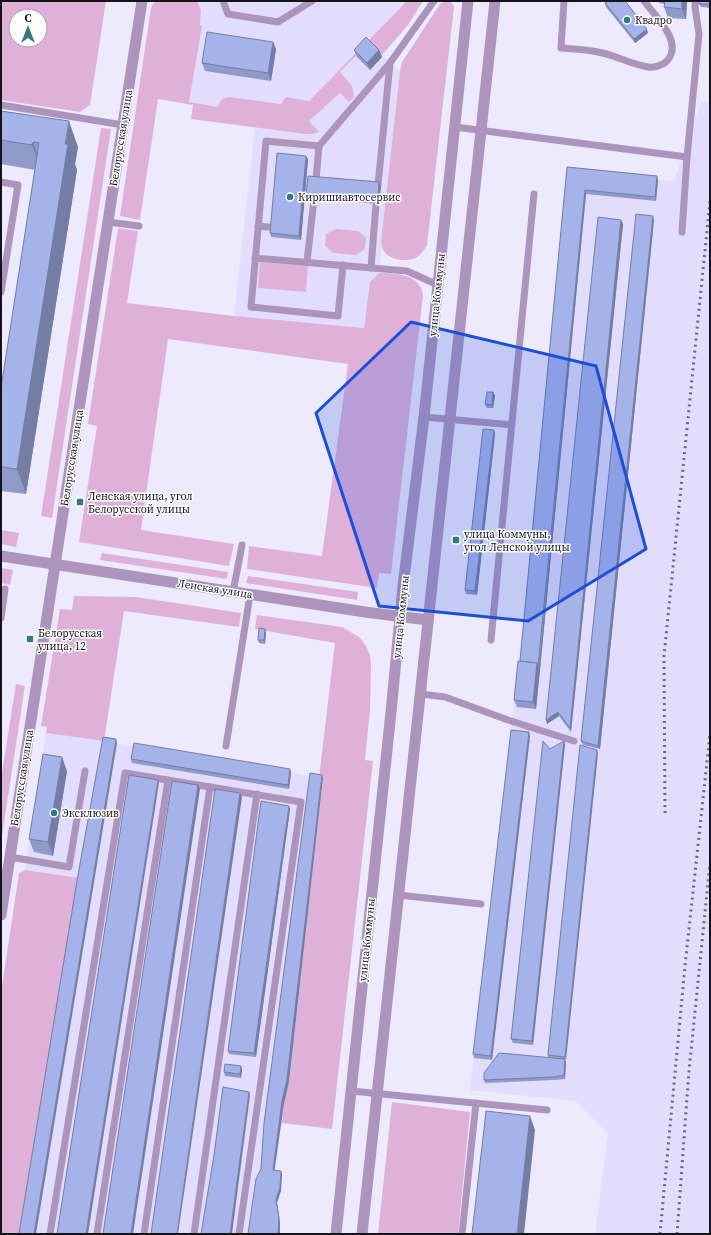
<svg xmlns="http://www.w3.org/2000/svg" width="711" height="1235" font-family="'Source Serif 4',serif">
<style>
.built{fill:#e2ddfc;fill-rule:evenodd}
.green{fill:#dfb1d9;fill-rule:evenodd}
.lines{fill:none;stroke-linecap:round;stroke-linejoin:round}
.service{stroke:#ad94bc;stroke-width:7}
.minor{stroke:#ad94bc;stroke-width:11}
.tertiary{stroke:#ad94bc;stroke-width:11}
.rail{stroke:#6c6a76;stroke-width:3;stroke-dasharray:2 4;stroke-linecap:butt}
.wall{fill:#8f9ac9}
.shaded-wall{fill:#747da4}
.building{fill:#a6b3ea;stroke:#747da4}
.marked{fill:#1d4ed8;fill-opacity:0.2;stroke:#1d4ed8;stroke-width:3;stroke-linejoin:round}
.poi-dot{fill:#327b7e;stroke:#fff;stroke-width:1.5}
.labels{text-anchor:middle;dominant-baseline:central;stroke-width:3;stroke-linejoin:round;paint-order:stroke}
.poi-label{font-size:11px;fill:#14131a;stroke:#fff;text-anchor:start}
.street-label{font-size:11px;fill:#14131a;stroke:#fff}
</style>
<rect width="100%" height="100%" fill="#edeafd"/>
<g class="built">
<polygon points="197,1 407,1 309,101 286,97 281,104 230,97 218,107 189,102 202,26 200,25 201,10"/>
<path d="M369,43L400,71L379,273L370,282L364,328L234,316L255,128L305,134L319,132L309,121L340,93L352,86L339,73ZM309,180L381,186L379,204Z"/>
<polygon points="710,101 710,1234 595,1234 608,1134 575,1101 470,1090 519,659 567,171 674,181 701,102"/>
<polygon points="46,733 104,741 323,778 289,1082 284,1104 274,1174 283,1174 281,1191 277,1203 280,1222 280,1234 21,1234 74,877 25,870"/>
</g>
<g class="green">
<path d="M1,1H106L90,105L80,112L1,100ZM16,16H40V40H16Z"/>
<path d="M155,1H197L201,10L200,25L202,26L189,102L218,107C220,100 222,98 230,97L281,104L286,97L309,101L407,1H423L408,25L382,55L369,43L340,72L352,86L354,97L349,102L340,93L309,121L319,132L313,134H305L191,119L193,105L158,99L140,220L120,216L151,8Z"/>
<path d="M445,1C450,1 452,2 454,7L427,245C424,250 422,254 417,257C407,263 390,260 384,251C382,249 382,245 381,242L400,71L402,62L440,4Z"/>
<polygon points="101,128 111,129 52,518 41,516"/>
<path d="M118,228L138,231L127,303L234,316L364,328L370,282L379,273C395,273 422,274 423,296L391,574L379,573L377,588L247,569L249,546L322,556L348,364L168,339L141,530L234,544L229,566L79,542L97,426L88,424Z"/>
<polygon points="336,229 358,231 366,238 365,249 356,255 333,253 325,246 326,234"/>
<polygon points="260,262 308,266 306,292 258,288"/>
<polygon points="1,530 19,533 16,547 1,544"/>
<polygon points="102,553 228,572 227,579 100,560"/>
<polygon points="1,568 13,570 10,585 1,583"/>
<polygon points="248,576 358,592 357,600 246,583"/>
<polygon points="74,596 136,597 241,613 239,627 124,611 104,741 46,733 47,727 41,726 60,609 72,610"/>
<polygon points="257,615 342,627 359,637 366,646 370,655 371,666 370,710 365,760 373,761 332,1129 282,1123 284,1104 289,1082 323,779 319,778 335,643 255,629"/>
<polygon points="16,684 25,686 1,842 1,779"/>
<polygon points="25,870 79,878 21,1234 1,1234 1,993 19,873"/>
<polygon points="392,1102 470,1112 458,1234 378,1234"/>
</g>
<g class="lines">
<g class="service">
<polyline points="223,1 228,14 278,22 312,1"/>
<path d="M564,1L561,48C573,49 586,49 598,52C615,55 630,64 648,67C654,68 663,65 667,61C684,42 655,16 644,1"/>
<polyline points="1,105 123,125"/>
<polyline points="455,127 687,157"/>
<polyline points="316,180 319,146"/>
<polyline points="1,182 18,185 1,292"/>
<polyline points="378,185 390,63 434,1"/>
<polyline points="108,222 139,226"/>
<polyline points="258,226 279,228"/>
<polyline points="682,232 687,157 699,34 695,7 695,1"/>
<polyline points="255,258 407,271 438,285"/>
<polyline points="307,262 314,199"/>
<polyline points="343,265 338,316 251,307 266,141 319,146 390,63"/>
<polyline points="371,268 376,204"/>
<polyline points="424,417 512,425"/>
<polyline points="233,592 242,545"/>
<polyline points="1,618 5,589"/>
<polyline points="491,640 534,194"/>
<polyline points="421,694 445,697 508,720 574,741"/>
<polyline points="226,746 250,595"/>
<polyline points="10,857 69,867 85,771"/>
<polyline points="399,895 481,904"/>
<polyline points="351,1091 547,1110"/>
<polyline points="50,1234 125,773 301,802 239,1234"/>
<polyline points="97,1234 168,780"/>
<polyline points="144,1234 210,787"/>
<polyline points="194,1234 257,794"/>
<polyline points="462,1234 476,1103"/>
</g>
<g class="minor">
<polyline points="1,556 365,612 428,620"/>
<polyline points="1,915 142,1"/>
</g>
<g class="tertiary">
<polyline points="336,1234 391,712 403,586 424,417 468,1"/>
<polyline points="362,1234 495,1"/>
</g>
<g class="rail">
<polyline points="665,813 664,656 710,201"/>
<polyline points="660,1234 685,966 710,734"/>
<polyline points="677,1234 689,1071 710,863"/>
</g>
</g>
<g class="wall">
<polygon points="658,1 687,1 686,19 668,18 664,7 664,4 659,3"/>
<polygon points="710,1 710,8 701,7 699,4"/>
<polygon points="605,3 648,33 635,43 606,7"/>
<polygon points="273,42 276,49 271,81 205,71 202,63"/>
<polygon points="354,50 379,50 382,57 370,70 357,57"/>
<polygon points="1,111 78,147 75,164 77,170 26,494 1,491 1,388 35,170 1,164"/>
<polygon points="308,159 301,240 271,237 270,233"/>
<polygon points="567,167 657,176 658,180 656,201 586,194 536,709 517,707 514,700 520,661"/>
<polygon points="381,186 379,204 308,198 306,194"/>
<polygon points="621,220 623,224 571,732 559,716 547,724"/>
<polygon points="654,220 600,749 583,745 581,741"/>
<polygon points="493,392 495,396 493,408 487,408 485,404"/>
<polygon points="495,434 477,595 466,594 465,590"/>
<polygon points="265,629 266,633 265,644 259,643 258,640"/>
<polygon points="530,736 492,1060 474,1058 473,1054"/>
<polygon points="565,744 533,1045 513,1043 511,1039 550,749"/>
<polygon points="598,753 565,1060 566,1062 565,1079 555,1080 485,1083 484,1080 548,1057 548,1055"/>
<polygon points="131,759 290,769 291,773 289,789 132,763"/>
<polygon points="67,771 53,856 34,852 29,839"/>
<polygon points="289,806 290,809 256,1057 229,1054 228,1051"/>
<polygon points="241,1066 242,1070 241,1078 225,1076 224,1072"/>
</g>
<g class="shaded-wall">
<polygon points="682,1 687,1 686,19 682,9"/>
<polygon points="647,29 648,33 635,43 634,39"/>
<polygon points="273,42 276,49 271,81 268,73"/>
<polygon points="379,50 382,57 370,70 367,63"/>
<polygon points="69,121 78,147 75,164 77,170 26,494 17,469"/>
<polygon points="33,142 42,168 41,171 32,145"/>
<polygon points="306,156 308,159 301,240 299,236"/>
<polygon points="657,176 658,180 656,201 655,197"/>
<polygon points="379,182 381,186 379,204 378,201"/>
<polygon points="585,190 586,194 540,670 539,666"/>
<polygon points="653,216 654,220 600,749 598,746"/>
<polygon points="621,220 623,224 571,732 570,728"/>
<polygon points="493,392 495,396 493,408 492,405"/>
<polygon points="494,430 495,434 477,595 475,591"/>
<polygon points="265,629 266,633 265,644 264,640"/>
<polygon points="537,663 540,670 536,709 533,702"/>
<polygon points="558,712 559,716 547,724 546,720"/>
<polygon points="529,732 530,736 492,1060 491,1056"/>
<polygon points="116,739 117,743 36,1234 34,1234"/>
<polygon points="564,741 565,744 533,1045 532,1041"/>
<polygon points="597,750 598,753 566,1060 565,1057"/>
<polygon points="62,757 67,771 53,856 48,842"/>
<polygon points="290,769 291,773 289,789 288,785"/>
<polygon points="322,775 323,778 289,1082 284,1104 274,1174 273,1170"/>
<polygon points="158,780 159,783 88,1234 86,1234"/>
<polygon points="198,785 200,789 133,1234 131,1234"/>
<polygon points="240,793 242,797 178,1234 177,1234"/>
<polygon points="289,806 290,809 256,1057 254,1053"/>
<polygon points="565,1059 566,1062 565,1079 564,1075"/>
<polygon points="241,1066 242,1070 241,1078 240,1074"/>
<polygon points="249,1092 250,1095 232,1234 230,1234"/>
<polygon points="530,1116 535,1130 524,1234 517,1234"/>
<polygon points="281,1171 282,1174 281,1191 277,1203 280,1222 280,1234 278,1234 276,1200"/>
</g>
<g class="building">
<polygon points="608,1 625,1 647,29 634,39 605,3"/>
<polygon points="665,1 682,1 682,9 664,7"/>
<rect x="699" y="1" width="11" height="3"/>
<polygon points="207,32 273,42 268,73 202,63"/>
<polygon points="366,37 379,50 367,63 354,50"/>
<polygon points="1,111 69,121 65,144 68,144 17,469 1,467 1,388 39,143 33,142 32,145 1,140"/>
<polygon points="277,153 306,156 299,236 270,233"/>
<polygon points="567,167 657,176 655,197 585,190 538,666 537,663 520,661"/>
<polygon points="308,176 379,182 378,201 306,194"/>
<polygon points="636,214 653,216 598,746 581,741"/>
<polygon points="598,217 621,220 570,728 558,712 546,720"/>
<polygon points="487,392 493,392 492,405 485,404"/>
<polygon points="483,429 494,430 475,591 465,590"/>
<polygon points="259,628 265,629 264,640 258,640"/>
<polygon points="518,661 537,663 533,702 514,700"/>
<polygon points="511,730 529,732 491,1056 473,1054"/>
<polygon points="103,737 116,739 34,1234 19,1234 78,875"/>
<polygon points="543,741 550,749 564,741 532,1041 511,1039"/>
<polygon points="134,743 290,769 288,785 131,759"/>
<polygon points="580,745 597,750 565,1057 548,1055"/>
<polygon points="43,754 62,757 48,842 29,839"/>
<polygon points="310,773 322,775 287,1079 282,1101 273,1170 281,1171 280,1187 276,1200 279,1218 278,1234 248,1234 256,1179 261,1169 264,1123"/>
<polygon points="129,775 158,780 86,1234 57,1234"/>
<polygon points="172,781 198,785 131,1234 103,1234"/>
<polygon points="215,789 240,793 177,1234 151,1234"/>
<polygon points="261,801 289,806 254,1053 228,1051"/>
<polygon points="499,1053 565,1059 564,1075 554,1077 484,1080 484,1073"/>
<polygon points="225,1064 241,1066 240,1074 224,1072"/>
<polygon points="223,1087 249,1092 230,1234 201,1234 214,1155"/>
<polygon points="486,1111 530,1116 517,1234 472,1234"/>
</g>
<path class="marked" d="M411,322L596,366L646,549L528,621L379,606L316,413Z"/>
<g class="poi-dot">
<circle cx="627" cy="20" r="4"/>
<circle cx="290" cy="197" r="4"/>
<rect x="76" y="498" width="8" height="8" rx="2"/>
<rect x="452" y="536" width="8" height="8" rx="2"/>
<rect x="26" y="635" width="8" height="8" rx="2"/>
<circle cx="54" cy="813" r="4"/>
</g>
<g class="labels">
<g class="poi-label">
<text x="635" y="20">Квадро</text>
<text x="298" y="197">Киришиавтосервис</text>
<text x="88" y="496">Ленская улица, угол<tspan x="88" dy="13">Белорусской улицы</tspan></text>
<text x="464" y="534">улица Коммуны,<tspan x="464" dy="13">угол Ленской улицы</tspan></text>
<text x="38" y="633">Белорусская<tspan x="38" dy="13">улица, 12</tspan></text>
<text x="62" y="813">Эксклюзив</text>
</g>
<g class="street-label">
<text transform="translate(121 138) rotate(-81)">Белорусская улица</text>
<text transform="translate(437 295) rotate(-84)">улица Коммуны</text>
<text transform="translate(72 458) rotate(-81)">Белорусская улица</text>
<text transform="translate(215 589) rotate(9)">Ленская улица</text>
<text transform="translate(401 617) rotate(-84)">улица Коммуны</text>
<text transform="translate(22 778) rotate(-81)">Белорусская улица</text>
<text transform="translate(367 940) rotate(-84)">улица Коммуны</text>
</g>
</g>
<rect width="711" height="1235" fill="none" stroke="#14131a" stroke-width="4"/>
<g transform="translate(28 28)"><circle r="19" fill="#ffffff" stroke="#a1a1a3"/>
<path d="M0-3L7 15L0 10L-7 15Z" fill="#327b7e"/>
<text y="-6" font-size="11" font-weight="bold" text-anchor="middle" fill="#14131a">С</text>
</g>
</svg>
